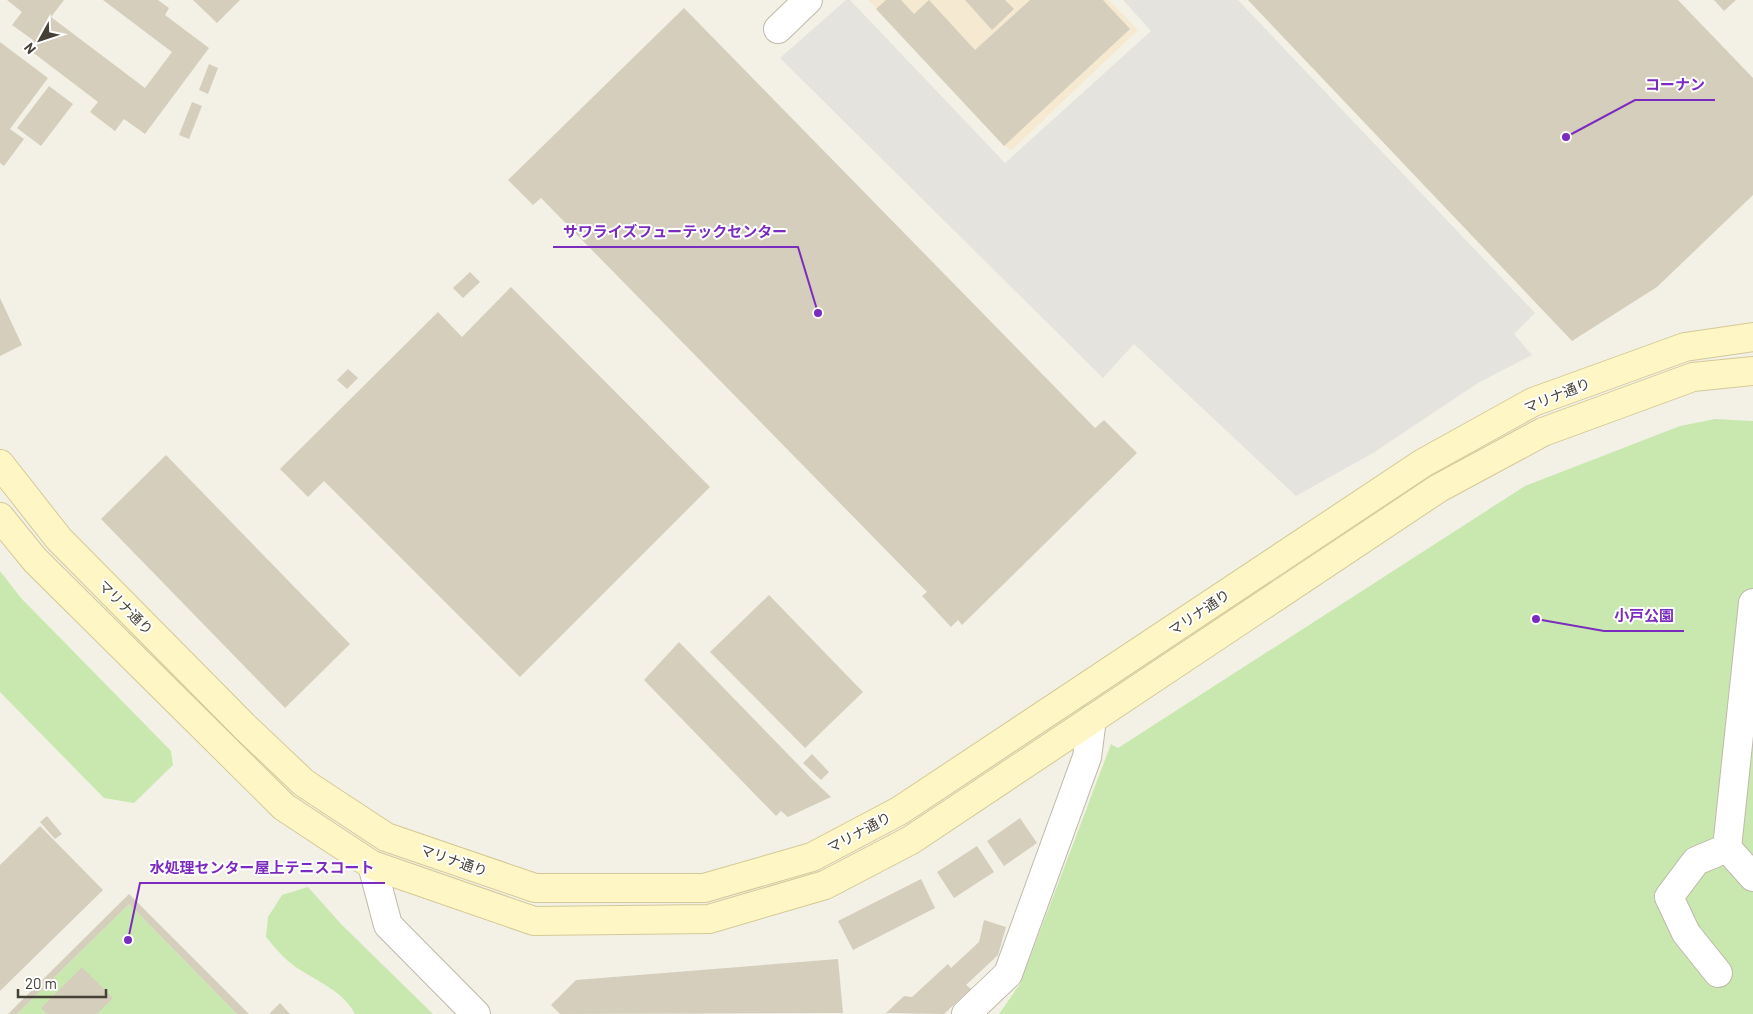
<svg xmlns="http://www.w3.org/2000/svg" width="1753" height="1014" font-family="Barlow,'Noto Sans JP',sans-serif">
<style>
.commercial{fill:#f5ead1}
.green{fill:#c9e8af}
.parking{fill:#e4e3de}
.building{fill:#d5cebc}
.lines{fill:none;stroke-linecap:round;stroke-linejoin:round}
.street-casing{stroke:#bfb9a9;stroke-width:30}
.secondary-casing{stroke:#d4c996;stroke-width:30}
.street{stroke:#fff;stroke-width:28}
.secondary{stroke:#fff6c5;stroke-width:28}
.labels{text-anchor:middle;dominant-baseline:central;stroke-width:4;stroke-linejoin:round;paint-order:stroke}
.street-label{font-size:14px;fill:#464136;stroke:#fff}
.leader{fill:none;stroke:#7b2cbf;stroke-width:2}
.callout-dot{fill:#7b2cbf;stroke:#fff;stroke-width:2}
.callout-label{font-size:15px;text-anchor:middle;font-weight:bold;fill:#7b2cbf;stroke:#fff;stroke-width:4;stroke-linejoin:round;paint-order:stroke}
</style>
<rect width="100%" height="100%" fill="#f3f1e6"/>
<polygon class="commercial" points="868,0 1109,0 1138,30 1011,151"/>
<g class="green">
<polygon points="1715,419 1753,421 1753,1014 999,1014 1020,984 1111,744 1118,748 1525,486 1680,426"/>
<polygon points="0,571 21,598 171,751 173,765 134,803 104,798 0,692"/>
<path d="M308,887L342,925L433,1014H355C342,988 309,979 288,961C280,954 273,945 266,937L268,917L282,895Z"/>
<polygon points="129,904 237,1014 17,1014"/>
</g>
<polygon class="parking" points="846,0 850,0 1005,163 1151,31 1123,0 1238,0 1535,313 1514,334 1532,355 1478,383 1373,453 1296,496 1134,344 1103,378 780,58"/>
<g class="building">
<polygon points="7,0 64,0 51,17 145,88 172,52 103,0 158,0 169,8 165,15 209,48 145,134 124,119 115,131 90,112 98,102 27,48 33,40 12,25 22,12"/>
<polygon points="193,0 240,0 217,23"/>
<polygon points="886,0 901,0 914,14 929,0 975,50 1030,0 1103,0 1130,29 1004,146 876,9"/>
<polygon points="965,0 1005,0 1014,9 992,30"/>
<polygon points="1248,0 1678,0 1753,78 1753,195 1657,287 1572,341"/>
<polygon points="1714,0 1736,0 1724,11"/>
<polygon points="684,8 1095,428 1104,420 1137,453 962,625 958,620 951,627 922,596 927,592 541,198 533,205 508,180"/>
<polygon points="0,42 48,78 10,129 24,139 4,166 0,163"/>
<polygon points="209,64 218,68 208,94 199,90"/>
<polygon points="49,86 73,104 41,146 17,128"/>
<polygon points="192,102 202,106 189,139 179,135"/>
<polygon points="470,272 480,282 463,298 453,288"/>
<polygon points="511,287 710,487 520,677 324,481 308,497 280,469 438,312 462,337"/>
<polygon points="0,298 22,345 0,356"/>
<polygon points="348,369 358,378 347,389 337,380"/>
<polygon points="166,455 350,644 285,708 101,519"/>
<polygon points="769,595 863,692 805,748 710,652"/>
<polygon points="679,642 812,779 831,797 788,817 781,811 776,816 644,680"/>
<polygon points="812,754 829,772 821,780 803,763"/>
<polygon points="47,816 62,834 55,839 40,822"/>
<polygon points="1020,818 1037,843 1004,866 987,841"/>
<polygon points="40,826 103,890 0,991 0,865"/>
<polygon points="977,846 994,872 954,898 937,872"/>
<polygon points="921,879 935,908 853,950 838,921"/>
<polygon points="129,894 249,1014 237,1014 129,904 17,1014 8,1014"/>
<polygon points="984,920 1006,927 998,955 966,985 971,989 944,1014 886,1013 904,996 912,997 948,964 951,968 979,942"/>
<polygon points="838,959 843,1013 560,1014 551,1005 576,980"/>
<polygon points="82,967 113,998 97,1014 47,1014 41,1008"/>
<polygon points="280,1003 290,1014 269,1014"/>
</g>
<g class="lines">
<defs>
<g id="street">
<polyline points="778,29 808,0"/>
<polyline points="1727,848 1753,603"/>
<polyline points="372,865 388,925 476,1014"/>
<polyline points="1718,973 1686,933 1669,897 1696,861 1727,848 1753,877"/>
<polyline points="966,1014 1008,974 1087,757 1092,719"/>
</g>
<g id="secondary">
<polyline points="0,464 59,539 244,726 304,783 386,837 535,888 704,888 812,857 899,811 1423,463 1533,402 1685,347 1753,337"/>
<polyline points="0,517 35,560 284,807 372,865 534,921 709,919 825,885 911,840 1439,488 1543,432 1693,377 1753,371"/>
</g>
</defs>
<use href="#street" class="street-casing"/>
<use href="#secondary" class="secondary-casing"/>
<use href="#street" class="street"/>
<use href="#secondary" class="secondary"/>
</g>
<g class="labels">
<g class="street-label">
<text transform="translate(1557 395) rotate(-22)">マリナ通り</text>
<text transform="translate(126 607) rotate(45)">マリナ通り</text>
<text transform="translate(1199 612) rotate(-34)">マリナ通り</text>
<text transform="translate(859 832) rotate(-28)">マリナ通り</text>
<text transform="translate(454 860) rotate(19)">マリナ通り</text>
</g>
</g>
<path class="leader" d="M1566 137L1635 100H1715M818 313L798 247H553M1536 619L1604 631H1684M128 940L140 883H385"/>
<g class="callout-dot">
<circle cx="1566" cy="137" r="5"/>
<circle cx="818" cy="313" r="5"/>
<circle cx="1536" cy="619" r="5"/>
<circle cx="128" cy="940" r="5"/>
</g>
<g class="callout-label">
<text x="1675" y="90">コーナン</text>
<text x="675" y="237">サワライズフューテックセンター</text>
<text x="1644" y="621">小戸公園</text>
<text x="262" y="873">水処理センター屋上テニスコート</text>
</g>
<g transform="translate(40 40) rotate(230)" stroke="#ffffff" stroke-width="4" paint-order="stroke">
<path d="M0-4L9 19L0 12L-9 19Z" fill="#464136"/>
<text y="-8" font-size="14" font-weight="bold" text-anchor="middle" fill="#464136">N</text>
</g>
<path d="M18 989v8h88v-8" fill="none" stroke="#464136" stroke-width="2.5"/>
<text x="25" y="989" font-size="15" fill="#464136" stroke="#ffffff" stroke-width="4" paint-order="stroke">20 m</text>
</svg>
